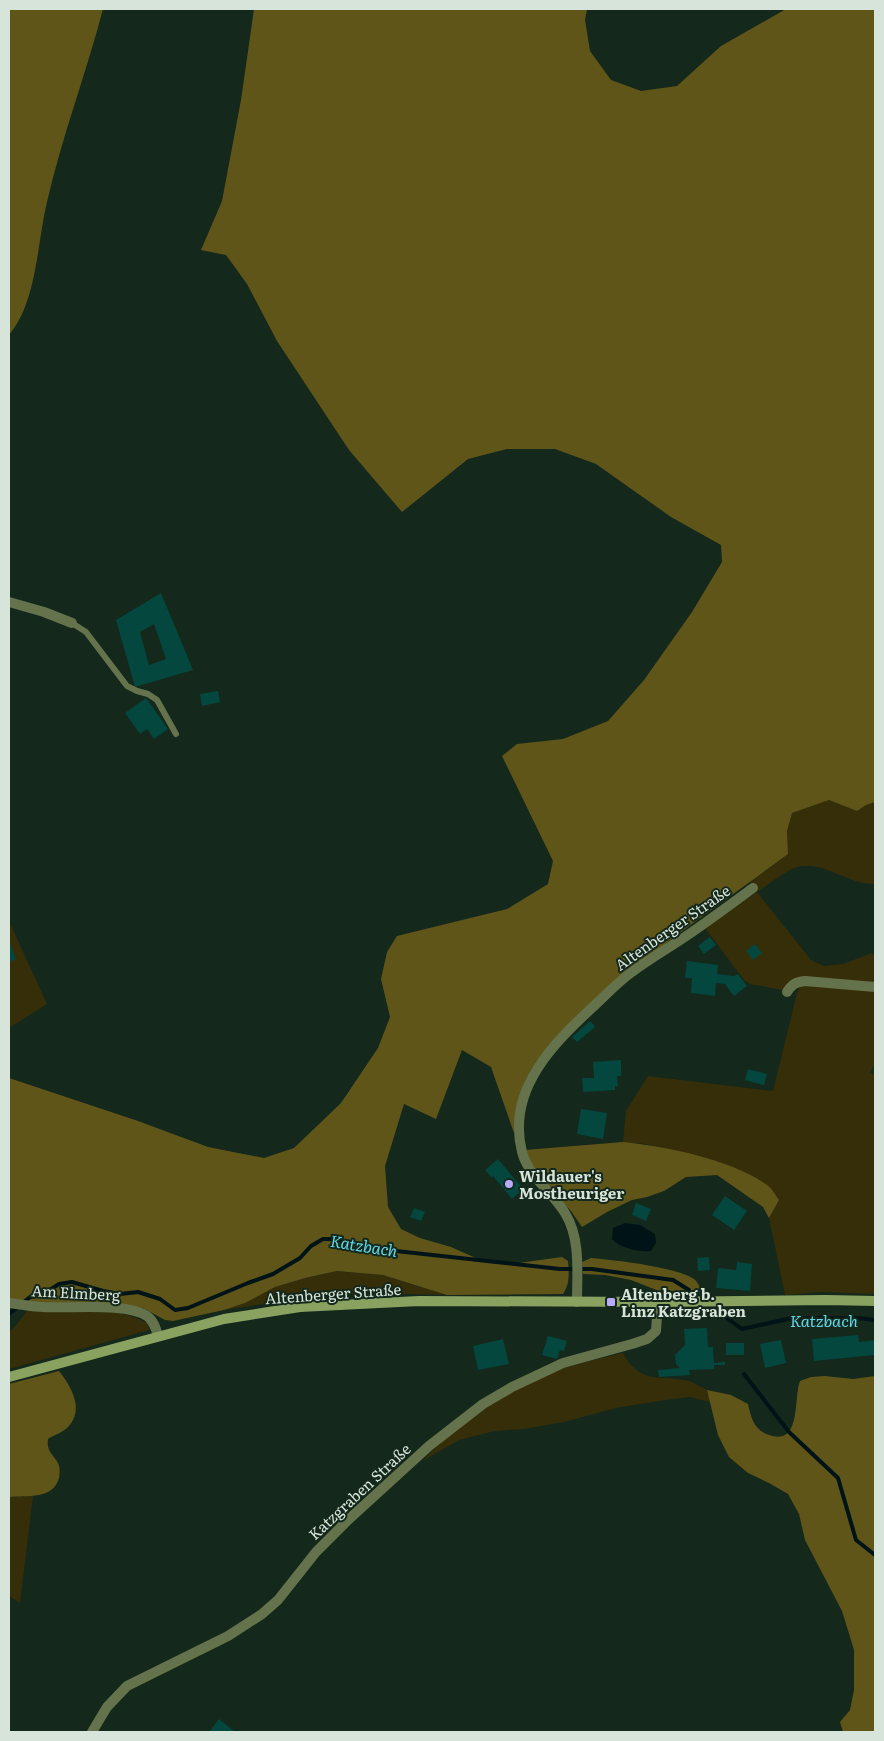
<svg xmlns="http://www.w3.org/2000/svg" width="884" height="1741" font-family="Literata,serif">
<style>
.green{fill:#362e09}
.forest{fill:#605519}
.water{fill:#001417}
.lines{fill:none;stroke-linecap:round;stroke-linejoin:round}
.stream{stroke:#001417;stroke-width:4}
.building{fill:#03473f;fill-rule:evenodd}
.lane{stroke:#64734b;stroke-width:6}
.street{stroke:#64734b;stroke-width:10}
.secondary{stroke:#89a260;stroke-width:10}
.poi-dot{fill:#b9abf7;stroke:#14281b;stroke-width:2}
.labels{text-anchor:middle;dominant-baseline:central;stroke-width:4;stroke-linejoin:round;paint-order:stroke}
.street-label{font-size:15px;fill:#d7e4da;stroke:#14281b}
.poi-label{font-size:15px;font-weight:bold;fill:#d7e4da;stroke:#14281b;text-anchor:start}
.water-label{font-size:16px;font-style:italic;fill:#62d9eb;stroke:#14281b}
</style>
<rect width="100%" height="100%" fill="#14281b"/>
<g class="green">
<path d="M829,800L857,811L866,805L875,802V884C848,885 823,860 797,867C785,871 768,885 757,892L811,960L824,966L843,964L872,953L875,958V983L806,977L783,990L750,984L744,980L705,928L757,892L750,882L788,854L787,831L792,813Z"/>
<polygon points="9,921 47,1004 9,1028"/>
<polygon points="810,984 875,991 875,1063 870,1073 875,1075 875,1294 822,1292 785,1295 769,1218 779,1200 695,1156 646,1144 623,1142 626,1111 648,1076 773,1091 797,993 800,987"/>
<polygon points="337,1271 383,1275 447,1295 362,1293 301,1298 224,1310 245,1303 275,1287 305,1278"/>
<path d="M28,1310C61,1310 123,1305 148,1324L149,1330L9,1369V1331L13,1329Z"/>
<path d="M623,1353C641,1386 660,1374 689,1381C695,1383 701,1387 707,1390L710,1402L690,1397L665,1400L616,1408L564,1422L524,1429L495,1431L459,1440L422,1461C458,1424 510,1385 560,1369C581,1363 602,1358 623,1353Z"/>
<polygon points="33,1496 20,1603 9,1596 9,1497"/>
</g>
<g class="forest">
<path d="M9,9H103C86,74 62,136 47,202C37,243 37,302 9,335Z"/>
<path d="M254,9H587L585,20L590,51L611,80L641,91L677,86L721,46L786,9H875V802L866,805L857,811L829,800L792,813L787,831L788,854C718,906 644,955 580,1014C559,1034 538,1054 525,1081C518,1097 516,1116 514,1133L491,1067L462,1050L436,1119L404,1104L385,1166L388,1207L401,1229L420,1238L451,1247L487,1263L511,1264L562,1257L568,1261C569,1273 570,1284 563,1294L447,1295L383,1275L337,1271L305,1278L275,1287L245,1303L224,1310L173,1321L165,1320L143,1308L123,1305L62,1304L9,1300V1078L138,1121L208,1147L264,1158L294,1148L341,1103L378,1048L390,1017L381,979L387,952L397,936L507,909L548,884L553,861L502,756L517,744L563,739L608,721L644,680L692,612L722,562L721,545L671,517L596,464L555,449H507L468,459L402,512L349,450L277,341L247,284L226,255L201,250L222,201L241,100Z"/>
<path d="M623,1142C665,1146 733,1160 767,1185C772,1188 775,1195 779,1200L769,1218L763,1207L717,1175L686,1177L664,1191L647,1197L632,1200L607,1212L582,1227L571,1211L535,1173L525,1150Z"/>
<path d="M591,1258C614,1260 676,1267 694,1279C698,1282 700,1288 702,1292L659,1291L631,1280L605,1275L583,1274L582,1262Z"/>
<path d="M59,1371C71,1386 85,1410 68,1427C62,1433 54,1435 48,1439C46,1451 53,1454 58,1463C60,1467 60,1474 59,1478C53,1500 27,1495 9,1497V1384Z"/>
<path d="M825,1376L853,1379L875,1376V1732H843L840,1722L850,1710L854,1690V1650L842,1611L805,1540L799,1514L788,1494L769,1483L748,1473L729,1457L718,1435L707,1390L731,1395L748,1404C751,1418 754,1430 769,1435C802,1446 793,1399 800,1381L811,1377Z"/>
</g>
<path class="water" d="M625,1223L640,1225L655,1234L656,1243L651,1251C639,1252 619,1248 612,1239L613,1228Z"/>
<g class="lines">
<g class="stream">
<polyline points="720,1313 742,1329 792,1318 857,1318 875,1320"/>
<polyline points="9,1314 30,1297 42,1295 59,1284 72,1282 103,1291 120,1294 138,1292 160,1299 175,1310 188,1308 248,1283 273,1274 300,1258 311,1246 323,1239 336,1239 369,1248 560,1269 592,1269 673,1280 689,1290"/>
<polyline points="744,1374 789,1432 838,1478 856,1540 875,1555"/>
</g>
</g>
<g class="building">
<path d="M161,593L193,670L135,687L116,620ZM154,624L166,659L149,665L140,632Z"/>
<polygon points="218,691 220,702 202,706 200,694"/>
<polygon points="146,698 168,729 154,739 147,729 140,734 125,713"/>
<polygon points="710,937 716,945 704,954 698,946"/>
<polygon points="10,943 16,959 9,962 9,944"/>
<polygon points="755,944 762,953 753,960 746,951"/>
<polygon points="687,961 718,965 717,974 734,976 738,974 747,986 734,996 725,984 716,983 715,996 691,993 692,978 685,978"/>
<polygon points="590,1021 595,1027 577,1042 572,1037"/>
<polygon points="621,1060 621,1076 617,1076 618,1086 615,1086 615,1090 583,1092 582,1078 594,1078 593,1062"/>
<polygon points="748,1069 767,1074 764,1085 745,1080"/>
<polygon points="581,1109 607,1113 603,1139 577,1134"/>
<polygon points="498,1159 523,1189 512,1199 493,1176 492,1178 485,1170"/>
<polygon points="725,1196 747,1211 734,1230 712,1215"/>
<polygon points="636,1203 651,1209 646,1221 632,1215"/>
<polygon points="414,1208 425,1212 421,1221 410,1217"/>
<polygon points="709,1257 710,1270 698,1271 697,1258"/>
<polygon points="737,1262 752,1264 750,1291 716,1288 718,1268 736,1270"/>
<polygon points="707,1328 708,1347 713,1347 714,1363 725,1362 725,1365 714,1365 714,1369 689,1370 690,1375 659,1377 658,1370 680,1368 676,1364 675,1355 685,1345 684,1329"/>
<polygon points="858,1335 859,1342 875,1340 875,1355 814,1361 812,1339"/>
<polygon points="548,1336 567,1341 564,1351 560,1350 557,1359 542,1355"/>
<polygon points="503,1339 509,1364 478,1370 473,1346"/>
<polygon points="781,1340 786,1363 765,1368 760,1344"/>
<rect x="726" y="1343" width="18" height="12"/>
<polygon points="219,1719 235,1732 209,1732"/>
</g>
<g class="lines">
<polyline class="lane" points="72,623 86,632 127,686 137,691 148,694 157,700 176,734"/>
<g class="street">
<polyline points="9,602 44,612 72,623"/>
<path d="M787,992C792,984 796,982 805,981L875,987"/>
<path d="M577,1302C577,1273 581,1239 565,1213C552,1191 529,1178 522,1152C506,1089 554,1043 595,1005C607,994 619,981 632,972C652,957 674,945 695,930C715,916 734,902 753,888"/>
<path d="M9,1303C20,1304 32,1307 43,1307C69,1309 126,1302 147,1316C154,1321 156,1329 158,1336"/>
<polyline points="92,1732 107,1707 127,1686 228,1636 262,1614 278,1600 316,1552 348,1520 429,1446 483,1404 512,1387 563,1363 632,1344 647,1339 656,1331 658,1302"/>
</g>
<polyline class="secondary" points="9,1377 224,1319 300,1307 419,1301 658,1302 826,1300 875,1301"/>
</g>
<g class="poi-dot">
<circle cx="509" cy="1184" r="5"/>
<rect x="606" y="1297" width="10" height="10" rx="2.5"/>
</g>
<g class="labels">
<g class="street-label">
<text transform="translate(672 927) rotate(-35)">Altenberger Straße</text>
<text transform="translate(76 1292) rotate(3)">Am Elmberg</text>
<text transform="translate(333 1293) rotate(-4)">Altenberger Straße</text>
<text transform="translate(359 1491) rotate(-43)">Katzgraben Straße</text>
</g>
<g class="poi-label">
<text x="519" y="1175">Wildauer's<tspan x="519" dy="17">Mostheuriger</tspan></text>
<text x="621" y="1293">Altenberg b.<tspan x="621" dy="17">Linz Katzgraben</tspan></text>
</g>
<g class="water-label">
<text transform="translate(364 1245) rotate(9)">Katzbach</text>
<text x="824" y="1320">Katzbach</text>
</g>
</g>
<rect width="884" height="1741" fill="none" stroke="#d7e4da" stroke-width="20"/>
</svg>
